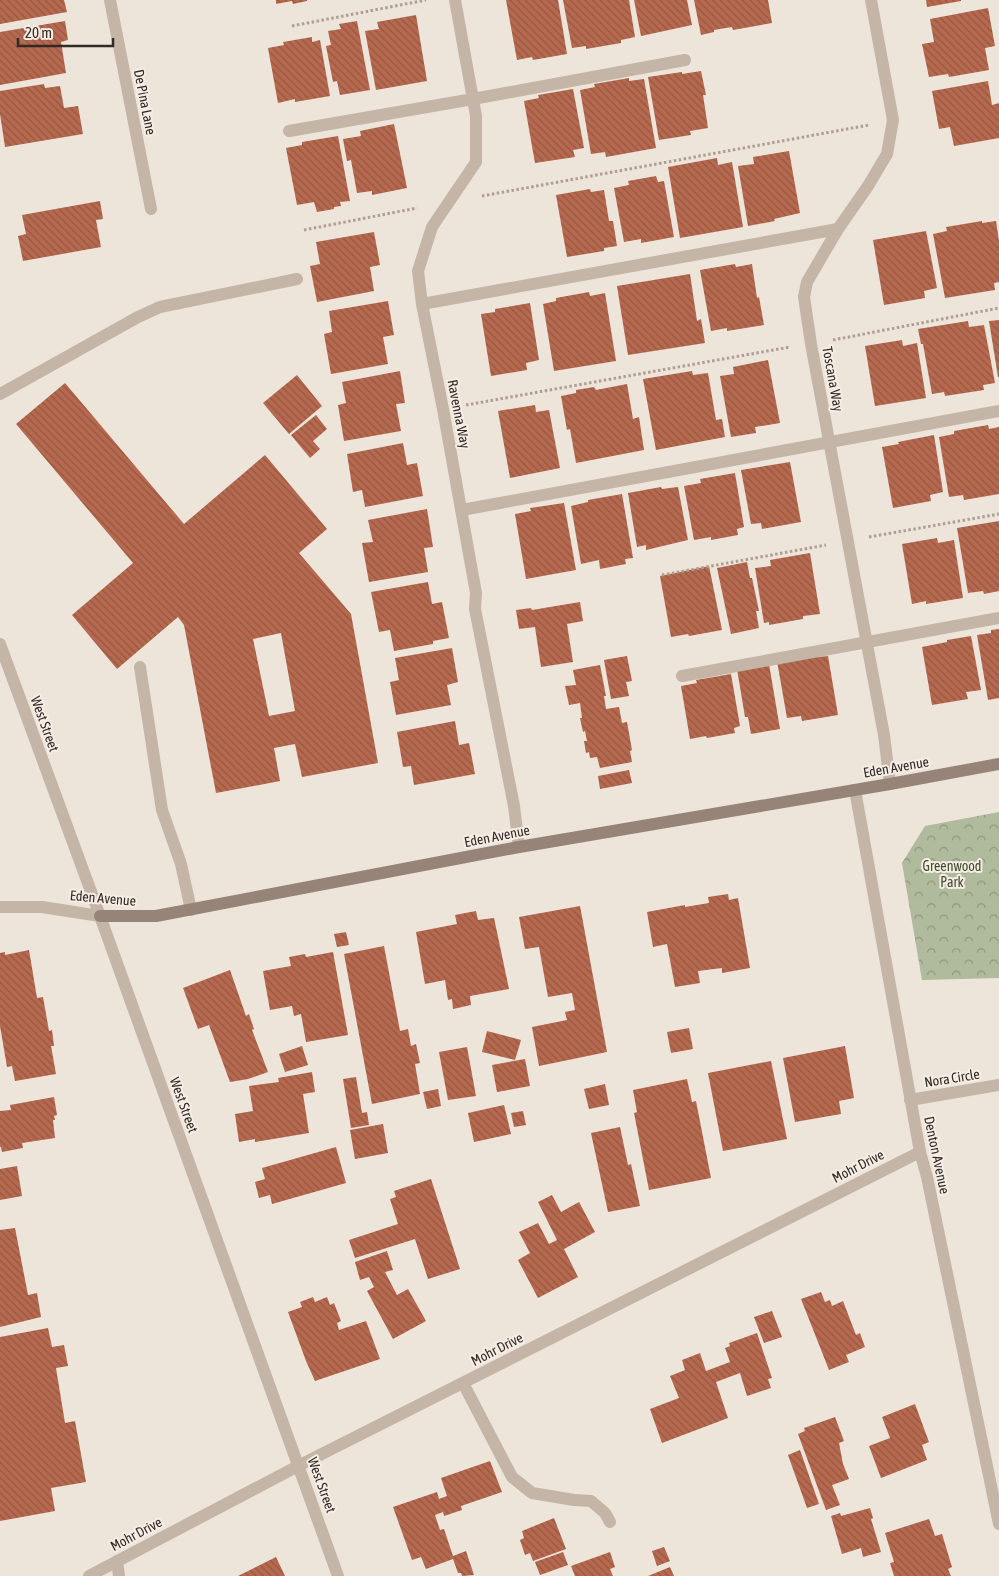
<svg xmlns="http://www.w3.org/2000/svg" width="999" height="1576" font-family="'Asap Condensed',sans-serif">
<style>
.forest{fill:url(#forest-crowns)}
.building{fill:url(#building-back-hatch);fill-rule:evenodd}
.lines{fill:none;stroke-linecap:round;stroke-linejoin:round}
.path{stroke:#af9f92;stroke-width:3;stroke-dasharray:2.5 2.5;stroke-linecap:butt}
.lane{stroke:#c4b5a7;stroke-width:12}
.street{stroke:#c4b5a7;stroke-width:12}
.secondary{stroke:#978479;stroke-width:12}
.labels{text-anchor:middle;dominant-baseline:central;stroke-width:4;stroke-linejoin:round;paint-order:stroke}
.street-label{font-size:14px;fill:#312a27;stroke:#f6eee5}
.park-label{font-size:14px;fill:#414c2e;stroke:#f6eee5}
</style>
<defs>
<pattern id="forest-crowns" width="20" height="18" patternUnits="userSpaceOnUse" patternTransform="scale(1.25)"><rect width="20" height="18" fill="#b0ba9c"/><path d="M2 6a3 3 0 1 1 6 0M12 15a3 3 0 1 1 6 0" fill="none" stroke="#90977f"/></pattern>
<pattern id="building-back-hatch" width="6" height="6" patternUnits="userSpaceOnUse" patternTransform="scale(1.25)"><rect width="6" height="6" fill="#b6694f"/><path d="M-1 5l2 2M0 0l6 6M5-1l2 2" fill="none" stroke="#955742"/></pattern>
</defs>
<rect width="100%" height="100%" fill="#ede4da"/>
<polygon class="forest" points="999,812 999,978 922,980 902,863 925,826"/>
<g class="building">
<polygon points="0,0 64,0 67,12 0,24"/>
<polygon points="276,0 307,0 307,1 293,4 292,1 276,4"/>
<polygon points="506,0 558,0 567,54 533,60 532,57 517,60"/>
<polygon points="563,0 629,0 635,37 621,40 621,43 586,49 586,46 572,48"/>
<polygon points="634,0 687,0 692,25 641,36"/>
<polygon points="694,0 768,0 772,23 733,30 732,27 714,30 714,32 701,35"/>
<polygon points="926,0 961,0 961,1 927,7"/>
<polygon points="988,8 995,46 985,48 989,70 949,77 948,74 929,77 922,44 934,42 930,19"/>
<polygon points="416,15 427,81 376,90 365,31 379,29 377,22"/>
<polygon points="65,21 68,40 61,42 66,73 0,85 0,32"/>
<polygon points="357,21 370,90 340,95 337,81 333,82 326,46 331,45 328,31 341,29 339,24"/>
<polygon points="312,37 312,42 320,40 330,96 295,102 295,99 278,103 268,48 284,45 283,42"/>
<polygon points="701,71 706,95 703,95 708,128 690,131 691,135 659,140 648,77 682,72 682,74"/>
<polygon points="629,78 629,81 644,79 656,148 606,157 605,152 591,154 580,90 595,87 594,84"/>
<polygon points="988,81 992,105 999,103 999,138 954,146 950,127 939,129 932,91"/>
<polygon points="44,84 45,88 60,86 64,108 78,106 83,134 5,147 0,114 0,91"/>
<polygon points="573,89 584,148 573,150 575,157 535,163 524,101 539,98 538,95"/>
<polygon points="394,124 407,188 372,195 372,191 357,193 351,160 347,161 343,139 361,136 360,131"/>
<polygon points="338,136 350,201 340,202 341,206 334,207 334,209 317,212 314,202 297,205 286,148 302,145 302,142"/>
<polygon points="789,151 800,213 774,219 775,221 748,226 738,166 754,164 753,157"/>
<polygon points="717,158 718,165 732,162 743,227 680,238 668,167"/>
<polygon points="656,176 658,182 664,181 674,237 641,243 641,239 624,242 614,188 629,185 628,181"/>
<polygon points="590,189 591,192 604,190 609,221 613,221 617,246 604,248 604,251 567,257 556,195"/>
<polygon points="100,201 103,219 96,220 101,247 23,261 18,236 26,234 22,215"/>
<polygon points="982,221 982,223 996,221 999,241 999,282 994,283 995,290 945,298 933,234 947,231 946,227"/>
<polygon points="926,231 937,288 924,291 925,298 884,305 873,240"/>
<polygon points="374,232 380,265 370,267 374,291 317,302 310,266 320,264 316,242"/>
<polygon points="735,264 736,267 752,264 757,298 759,297 764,325 727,331 727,328 711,331 700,270"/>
<polygon points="690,274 697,321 701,319 705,343 628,355 617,286"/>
<polygon points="589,292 590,296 605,293 616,361 554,371 543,304 556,301 556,298"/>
<polygon points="388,301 394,335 383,337 388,364 331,374 324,334 332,332 329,311"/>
<polygon points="530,303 539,360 526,363 527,370 491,376 481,314 495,312 495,309"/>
<polygon points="999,320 999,377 998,377 989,321"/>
<polygon points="968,321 969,327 984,325 995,383 983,385 984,390 945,396 944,392 932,394 923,344 921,344 918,329"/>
<polygon points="902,340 903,346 917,343 926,398 875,406 865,346"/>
<polygon points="768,360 780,423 755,427 756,433 731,437 720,376 734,374 733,367"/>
<polygon points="400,371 405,403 396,404 401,431 344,441 338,405 346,403 342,382"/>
<polygon points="692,371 693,375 708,373 716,420 722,419 725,437 656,450 643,379"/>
<polygon points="297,375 322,406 289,434 263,403"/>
<path d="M65,383L184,524L265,455L327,529L299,553L351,614L378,763L302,777L295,744L274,748L280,781L216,793L184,625L178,617L117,669L72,615L133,563L16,424ZM281,633L295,711L269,716L253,639Z"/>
<polygon points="627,384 633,419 639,417 644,450 576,463 570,429 567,430 561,396 576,393 576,390 594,387 596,390"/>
<polygon points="535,405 536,412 549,410 560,468 510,478 498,411"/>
<polygon points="316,415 327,429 313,441 320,449 310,458 291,435"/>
<polygon points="988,425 989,429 999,427 999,494 964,500 963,495 949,497 939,437 954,434 954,431"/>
<polygon points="934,435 943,492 930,495 931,501 893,508 882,447 899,444 898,442"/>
<polygon points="403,443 407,465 417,463 423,496 365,507 362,490 353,492 347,454"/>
<polygon points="790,462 801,522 762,529 761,523 751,524 741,470"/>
<polygon points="735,473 744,527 737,529 738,535 711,540 711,537 694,540 684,486 701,483 700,479"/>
<polygon points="661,487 662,489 678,487 688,540 646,550 646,545 637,547 628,493"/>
<polygon points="622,494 633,558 625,559 626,564 600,569 599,560 581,564 571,506 588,502 588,500"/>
<polygon points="564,503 576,570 526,579 515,514 531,511 530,508"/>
<polygon points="427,509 433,547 424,548 428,572 369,582 362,543 373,542 368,520"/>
<polygon points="999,521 999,591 984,594 983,591 968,593 957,528"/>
<polygon points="937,538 938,543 954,540 963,598 926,604 926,601 912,604 902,544"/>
<polygon points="810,553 820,614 803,616 803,619 769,625 769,622 764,623 755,568 771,566 770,560"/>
<polygon points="747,562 750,578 752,578 759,611 756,611 759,628 731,634 717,568"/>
<polygon points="709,566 722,630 689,636 688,634 671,637 660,576"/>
<polygon points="428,582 432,604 442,602 449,638 433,641 433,644 394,651 390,630 379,632 371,592"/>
<polygon points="580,602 583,621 567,624 573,662 541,667 535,627 519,629 516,610 531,608 532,610"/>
<polygon points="999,629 999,698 988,700 977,635 991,633 991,630"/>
<polygon points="971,636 981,690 966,692 968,699 932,705 922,647 947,642 947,640"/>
<polygon points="452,648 458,682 447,685 451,705 396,715 390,682 399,680 395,658"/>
<polygon points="627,656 632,681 626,682 629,696 611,699 604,660"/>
<polygon points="828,656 838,715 802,721 801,716 787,718 777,661"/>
<polygon points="769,664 780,729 751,734 748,717 745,717 737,669"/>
<polygon points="600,665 606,696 604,696 606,709 619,707 622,723 627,722 632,750 630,751 632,762 600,768 597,757 590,758 589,752 586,753 584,741 587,741 585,731 583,732 580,718 582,718 580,703 569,705 565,686 576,685 573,670"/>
<polygon points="731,674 740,726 734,728 735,733 707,738 706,736 690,739 681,686 697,683 696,680"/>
<polygon points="455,721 459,745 469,743 475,774 414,785 411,766 403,767 397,732"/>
<polygon points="629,770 632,783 600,789 598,776"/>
<polygon points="728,894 729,900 738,898 750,968 722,973 722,968 698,971 700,983 675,987 667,944 653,947 647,912 685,905 685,907 709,903 708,897"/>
<polygon points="580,906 607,1052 539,1066 532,1027 567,1020 565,1012 575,1010 572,993 548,997 539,947 525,949 519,917"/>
<polygon points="476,911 478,920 494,918 509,989 470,996 471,1005 453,1009 452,999 448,1000 445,980 425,984 416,932 457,924 455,915"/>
<polygon points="346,932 349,945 337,947 334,934"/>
<polygon points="384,946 400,1031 408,1029 411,1046 416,1044 420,1063 415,1064 420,1094 372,1104 344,954"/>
<polygon points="29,950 37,998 43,997 49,1031 52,1030 54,1046 51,1046 56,1074 15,1081 12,1066 7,1067 0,1026 0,953 5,952 5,955"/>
<polygon points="333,952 348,1035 306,1042 301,1014 294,1016 292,1006 270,1010 263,971 291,966 289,957 305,954 306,957"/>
<polygon points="230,970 246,1016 249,1014 254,1029 252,1030 268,1072 248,1079 230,1082 209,1025 198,1029 183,988"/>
<polygon points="689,1028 693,1049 671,1053 667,1032"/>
<polygon points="487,1031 521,1040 515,1060 482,1052"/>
<polygon points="302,1046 308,1065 285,1072 279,1054"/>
<polygon points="845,1046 854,1098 839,1101 841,1114 795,1122 783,1058"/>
<polygon points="467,1047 476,1096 448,1100 439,1052"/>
<polygon points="525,1059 530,1086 497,1092 492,1065"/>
<polygon points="771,1061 787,1139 723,1151 708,1073"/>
<polygon points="312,1072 315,1092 303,1094 309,1133 255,1142 255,1139 239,1142 235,1114 253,1111 249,1086 279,1082 278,1078"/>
<polygon points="356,1077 362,1113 367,1112 369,1125 351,1128 343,1079"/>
<polygon points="687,1079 692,1102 696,1101 711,1178 649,1190 634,1113 637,1112 633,1090"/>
<polygon points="605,1084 609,1105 589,1109 584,1089"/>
<polygon points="438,1089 441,1106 427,1109 423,1092"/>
<polygon points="54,1097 57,1115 54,1116 55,1120 53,1120 55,1138 22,1143 23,1148 2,1152 1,1147 0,1147 0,1111 11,1110 10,1105"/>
<polygon points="504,1105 511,1134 474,1142 468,1113"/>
<polygon points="523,1111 526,1125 514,1127 511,1113"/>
<polygon points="383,1124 388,1153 355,1159 350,1130"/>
<polygon points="620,1127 628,1165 631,1164 640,1206 608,1212 591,1133"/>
<polygon points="336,1147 346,1183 272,1204 270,1195 259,1198 255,1182 265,1179 262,1168"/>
<polygon points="17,1166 22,1196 0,1200 0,1169"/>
<polygon points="431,1179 460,1269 428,1279 415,1239 355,1258 349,1240 398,1224 390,1199 396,1197 394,1191"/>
<polygon points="552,1195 561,1212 579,1202 595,1232 564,1249 578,1277 538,1298 518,1260 530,1253 519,1232 538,1223 549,1244 557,1240 538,1202"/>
<polygon points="15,1228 28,1295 37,1293 41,1317 0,1327 0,1230"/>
<polygon points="387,1251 393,1270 385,1272 397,1295 408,1289 426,1321 393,1339 367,1291 374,1287 369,1277 360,1280 355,1262"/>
<polygon points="821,1292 825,1302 830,1300 832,1306 843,1301 856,1335 860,1333 865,1347 846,1355 849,1362 829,1370 801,1299"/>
<polygon points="313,1297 315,1302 327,1297 330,1305 334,1303 341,1321 337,1323 339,1330 366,1321 380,1359 315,1381 306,1361 288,1312 302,1307 300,1302"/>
<polygon points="772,1311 782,1337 764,1343 754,1317"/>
<polygon points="48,1328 52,1347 64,1345 68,1366 56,1368 65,1423 75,1421 86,1482 51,1488 55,1511 0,1521 0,1337"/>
<polygon points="757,1333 772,1378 768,1379 771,1388 747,1396 740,1373 716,1382 728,1418 662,1443 650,1409 679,1398 670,1376 685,1370 682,1360 700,1353 706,1371 730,1362 725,1348 730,1346 729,1343"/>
<polygon points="915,1404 929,1442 922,1445 927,1460 881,1478 869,1446 890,1438 882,1417"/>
<polygon points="835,1417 844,1441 839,1443 843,1464 849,1479 832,1485 840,1505 826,1510 798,1434 805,1431 804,1428"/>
<polygon points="800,1450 819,1504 807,1508 788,1455"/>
<polygon points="490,1461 502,1492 461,1506 462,1510 444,1516 443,1512 435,1515 440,1530 444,1529 453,1556 466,1551 474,1575 462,1576 461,1573 458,1573 453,1559 426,1569 421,1557 412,1560 393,1507 437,1492 439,1499 447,1496 441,1478"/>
<polygon points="870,1508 873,1518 871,1519 881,1552 863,1557 861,1548 842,1554 831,1516 840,1513 841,1516"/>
<polygon points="554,1518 566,1549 533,1561 530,1553 525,1555 520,1540 524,1538 522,1531"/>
<polygon points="929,1519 935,1536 942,1534 952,1567 948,1569 951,1576 894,1576 890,1563 894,1562 885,1533"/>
<polygon points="664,1547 670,1561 657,1566 652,1551"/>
<polygon points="563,1552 568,1565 540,1575 535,1562"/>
<polygon points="610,1552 615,1567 610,1569 613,1576 575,1576 571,1566"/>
<polygon points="276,1557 285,1576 238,1576"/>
<polygon points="670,1567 674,1576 648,1576"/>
</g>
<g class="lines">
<g class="path">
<polyline points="292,26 426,0"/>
<polyline points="482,196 869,125"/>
<polyline points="304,230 417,208"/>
<polyline points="833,340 999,308"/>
<polyline points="466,405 790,347"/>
<polyline points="869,537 999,514"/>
<polyline points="662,575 826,545"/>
</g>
<g class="lane">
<polyline points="289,131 473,99 685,60"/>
<polyline points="422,304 838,229"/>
<polyline points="0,394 138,317 160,307 297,279"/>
<polyline points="462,510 999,411"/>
<polyline points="140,667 162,810 181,864 191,910"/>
<polyline points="682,676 999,618"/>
<polyline points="463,1383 512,1477 532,1493 574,1500 591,1501 605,1513 610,1522"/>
<polyline points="117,1561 119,1576"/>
</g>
<g class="street">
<polyline points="110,0 151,209"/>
<polyline points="455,0 476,116 476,162 432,227 418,271 422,304 443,409 476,593 475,609 514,806 519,847"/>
<polyline points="871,0 893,120 887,154 868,186 838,229 807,282 804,297 811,344 884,735 890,784"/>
<polyline points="0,644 100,916 338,1576"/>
<polyline points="855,790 920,1152 927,1177 999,1524"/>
<polyline points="0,907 42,907 100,916"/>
<polyline points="910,1100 999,1085"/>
<polyline points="89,1576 298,1466 920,1152"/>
</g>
<polyline class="secondary" points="100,916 156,916 519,847 890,784 999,764"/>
</g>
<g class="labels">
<g class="street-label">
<text transform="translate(145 102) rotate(79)">De Pina Lane</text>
<text transform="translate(833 379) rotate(80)">Toscana Way</text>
<text transform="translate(459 414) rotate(79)">Ravenna Way</text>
<text transform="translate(45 724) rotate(70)">West Street</text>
<text transform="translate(896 767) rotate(-10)">Eden Avenue</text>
<text transform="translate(497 836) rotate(-11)">Eden Avenue</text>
<text transform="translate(103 898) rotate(5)">Eden Avenue</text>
<text transform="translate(952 1078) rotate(-9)">Nora Circle</text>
<text transform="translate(184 1105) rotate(70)">West Street</text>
<text transform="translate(937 1155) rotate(78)">Denton Avenue</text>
<text transform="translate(858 1166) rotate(-27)">Mohr Drive</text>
<text transform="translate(497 1349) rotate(-27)">Mohr Drive</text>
<text transform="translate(322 1485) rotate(70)">West Street</text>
<text transform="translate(136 1534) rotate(-28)">Mohr Drive</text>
</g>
<g class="park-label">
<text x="952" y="866">Greenwood<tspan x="952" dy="16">Park</tspan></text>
</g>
</g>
<path d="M18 38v8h95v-8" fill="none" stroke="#312a27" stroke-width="2.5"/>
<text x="25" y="38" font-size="15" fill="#312a27" stroke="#f6eee5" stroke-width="4" paint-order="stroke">20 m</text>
</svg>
